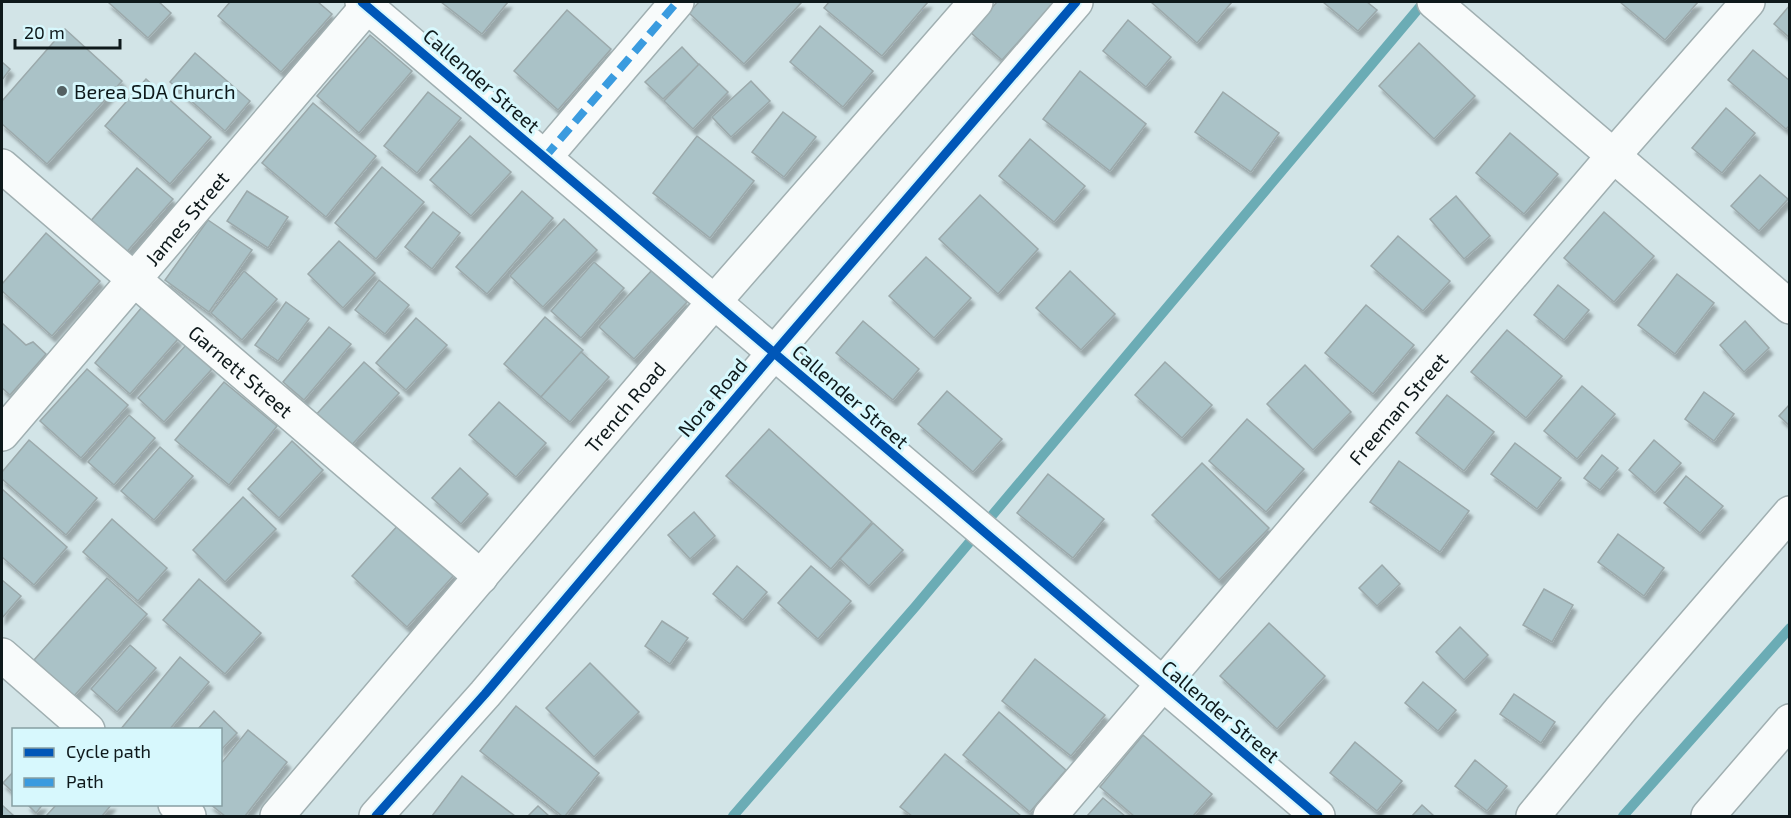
<svg xmlns="http://www.w3.org/2000/svg" width="1791" height="818" font-family="'Exo 2',sans-serif">
<style>
.lines{fill:none;stroke-linecap:round;stroke-linejoin:round}
.stream{stroke:#6bacb5;stroke-width:10}
.building{fill:#aac2c7;stroke:#9ba9ab;stroke-width:1.5;filter:url(#shadow)}
.minor-casing{stroke:#a0afb1;stroke-width:36}
.minor{stroke:#f8fbfb;stroke-width:33}
.quiet{stroke:#3a9bdf;stroke-width:8;stroke-dasharray:15 8;stroke-linecap:butt}
.cycleway-casing{stroke:#d7f8fd;stroke-width:13}
.cycleway{stroke:#0057b8;stroke-width:9}
.poi-dot{fill:#536062;stroke:#d7f8fd;stroke-width:2}
.labels{text-anchor:middle;dominant-baseline:central;stroke-width:6;stroke-linejoin:round;paint-order:stroke}
.street-label{font-size:20px;fill:#0e191b;stroke:#d7f8fd}
.poi-label{font-size:20px;fill:#0e191b;stroke:#d7f8fd;text-anchor:start}
</style>
<defs>
<filter id="shadow"><feDropShadow dx="3.5" dy="6" stdDeviation="1.5" flood-color="#0004"/></filter>
</defs>
<rect width="100%" height="100%" fill="#d2e4e7"/>
<g class="lines">
<g class="stream">
<polyline points="733,816 915,607 1424,2"/>
<polyline points="1623,816 1790,628"/>
</g>
</g>
<g class="building">
<polygon points="108,2 159,2 171,13 148,38"/>
<polygon points="230,2 318,2 332,14 281,72 218,16"/>
<polygon points="441,2 508,2 482,34"/>
<polygon points="699,2 800,2 801,3 744,64 689,13"/>
<polygon points="829,2 928,2 882,56 824,8"/>
<polygon points="997,2 1054,2 1002,60 970,32"/>
<polygon points="1151,2 1232,2 1197,43"/>
<polygon points="1323,2 1367,2 1377,10 1358,31"/>
<polygon points="1620,2 1698,2 1665,40"/>
<polygon points="1790,5 1790,38 1774,24"/>
<polygon points="567,10 611,49 558,110 514,71"/>
<polygon points="1128,20 1171,57 1146,87 1103,51"/>
<polygon points="820,26 873,71 843,107 790,62"/>
<polygon points="65,29 122,81 47,164 2,124 2,101"/>
<polygon points="370,35 412,71 359,133 317,96"/>
<polygon points="1419,43 1475,96 1434,139 1379,86"/>
<polygon points="682,47 699,65 663,99 645,82"/>
<polygon points="1753,50 1790,81 1790,125 1786,129 1728,80"/>
<polygon points="195,53 250,101 225,131 170,82"/>
<polygon points="2,62 10,69 2,80"/>
<polygon points="699,64 728,92 693,129 664,101"/>
<polygon points="1080,71 1146,124 1110,171 1043,119"/>
<polygon points="146,79 211,137 170,184 105,126"/>
<polygon points="751,81 770,101 731,137 712,117"/>
<polygon points="428,92 461,118 417,173 384,146"/>
<polygon points="1223,92 1279,133 1251,172 1195,132"/>
<polygon points="313,103 376,156 326,217 262,163"/>
<polygon points="1726,108 1755,133 1722,173 1692,148"/>
<polygon points="783,112 816,137 784,177 752,152"/>
<polygon points="1510,133 1558,174 1524,214 1476,173"/>
<polygon points="470,136 511,172 471,216 430,180"/>
<polygon points="697,136 754,181 710,238 653,193"/>
<polygon points="1030,139 1085,186 1054,222 999,176"/>
<polygon points="382,167 424,202 376,259 335,223"/>
<polygon points="137,168 173,199 124,255 88,224"/>
<polygon points="1760,175 1788,199 1759,231 1731,206"/>
<polygon points="247,191 288,217 268,248 227,221"/>
<polygon points="522,191 553,218 487,294 456,267"/>
<polygon points="980,195 1038,249 998,294 939,239"/>
<polygon points="1456,196 1490,236 1464,259 1430,219"/>
<polygon points="433,212 460,233 432,269 405,247"/>
<polygon points="1604,212 1654,256 1614,302 1564,258"/>
<polygon points="564,219 597,250 543,307 510,276"/>
<polygon points="208,220 252,250 209,312 165,280"/>
<polygon points="46,233 100,281 52,336 2,291 2,284"/>
<polygon points="1398,236 1450,281 1423,311 1371,266"/>
<polygon points="339,241 375,273 343,308 308,274"/>
<polygon points="926,257 971,298 934,338 889,296"/>
<polygon points="594,262 624,288 581,338 551,311"/>
<polygon points="652,270 687,302 634,359 599,327"/>
<polygon points="244,271 277,299 242,340 211,313"/>
<polygon points="1070,271 1115,314 1081,350 1036,308"/>
<polygon points="1677,274 1714,303 1675,354 1638,325"/>
<polygon points="379,280 409,305 385,334 355,310"/>
<polygon points="1558,285 1589,310 1564,340 1534,315"/>
<polygon points="286,302 309,319 278,361 255,345"/>
<polygon points="1366,305 1414,345 1373,394 1325,353"/>
<polygon points="142,307 178,339 130,394 95,363"/>
<polygon points="545,317 583,350 541,397 504,364"/>
<polygon points="416,318 447,345 406,390 376,363"/>
<polygon points="863,321 919,369 893,400 836,353"/>
<polygon points="1745,321 1769,348 1744,372 1720,345"/>
<polygon points="2,323 26,345 33,342 46,354 10,395 2,388"/>
<polygon points="329,327 351,344 304,400 283,382"/>
<polygon points="1507,330 1562,376 1526,418 1471,372"/>
<polygon points="186,345 212,369 164,422 138,398"/>
<polygon points="581,352 609,377 570,422 541,397"/>
<polygon points="364,362 399,393 348,449 314,417"/>
<polygon points="1165,362 1212,405 1182,438 1135,395"/>
<polygon points="1305,365 1351,412 1313,450 1267,404"/>
<polygon points="87,369 128,405 81,458 40,421"/>
<polygon points="224,382 277,426 229,485 175,440"/>
<polygon points="1582,386 1615,414 1577,459 1544,431"/>
<polygon points="947,391 1002,439 973,472 918,424"/>
<polygon points="1704,392 1734,414 1714,441 1685,419"/>
<polygon points="1447,395 1494,432 1464,471 1416,433"/>
<polygon points="499,402 546,443 516,477 469,435"/>
<polygon points="1790,404 1790,426 1779,416"/>
<polygon points="129,415 155,438 114,485 88,462"/>
<polygon points="1247,419 1304,469 1266,512 1209,461"/>
<polygon points="769,429 872,522 831,569 726,476"/>
<polygon points="29,440 97,498 66,535 2,479 2,472"/>
<polygon points="1654,440 1681,463 1655,493 1629,470"/>
<polygon points="292,441 323,470 279,518 248,489"/>
<polygon points="1515,443 1561,478 1537,509 1491,474"/>
<polygon points="160,447 193,476 154,520 121,491"/>
<polygon points="1602,455 1618,468 1600,490 1584,478"/>
<polygon points="1399,461 1469,511 1440,552 1370,502"/>
<polygon points="1202,463 1269,528 1219,580 1152,515"/>
<polygon points="460,468 488,494 461,524 432,498"/>
<polygon points="1048,474 1104,519 1073,558 1017,513"/>
<polygon points="1686,476 1723,506 1700,533 1664,503"/>
<polygon points="2,489 67,547 34,585 2,557"/>
<polygon points="243,497 276,529 225,582 193,550"/>
<polygon points="694,512 715,536 690,559 668,535"/>
<polygon points="112,519 167,568 138,601 83,552"/>
<polygon points="400,523 455,574 407,627 352,576"/>
<polygon points="873,523 903,550 869,586 840,559"/>
<polygon points="1618,534 1664,568 1644,596 1598,562"/>
<polygon points="1382,565 1400,584 1377,606 1359,588"/>
<polygon points="737,566 767,592 743,620 713,594"/>
<polygon points="811,566 851,601 818,639 778,603"/>
<polygon points="107,578 147,614 74,696 34,660"/>
<polygon points="199,579 261,633 225,674 163,620"/>
<polygon points="2,580 21,596 2,618"/>
<polygon points="1544,589 1573,605 1552,642 1523,625"/>
<polygon points="662,621 688,638 670,664 645,646"/>
<polygon points="1269,623 1325,676 1277,729 1220,676"/>
<polygon points="1460,627 1488,655 1464,680 1436,652"/>
<polygon points="130,645 156,668 117,712 91,689"/>
<polygon points="180,657 209,682 169,730 120,730"/>
<polygon points="1035,659 1105,715 1071,756 1002,701"/>
<polygon points="590,663 639,712 594,757 546,708"/>
<polygon points="1423,682 1456,710 1438,731 1405,703"/>
<polygon points="1514,694 1555,722 1541,743 1500,714"/>
<polygon points="516,706 599,773 565,816 562,816 480,751"/>
<polygon points="214,711 237,733 220,751 220,730 197,730"/>
<polygon points="999,712 1066,770 1030,812 963,755"/>
<polygon points="248,730 287,762 245,816 225,816 210,804 220,804 220,765"/>
<polygon points="1143,735 1212,794 1193,816 1134,816 1100,787"/>
<polygon points="1355,742 1402,781 1377,811 1330,773"/>
<polygon points="945,754 1021,816 912,816 900,807"/>
<polygon points="1475,760 1507,786 1487,811 1455,786"/>
<polygon points="14,771 14,793 3,783"/>
<polygon points="462,776 515,816 432,816"/>
<polygon points="1103,798 1125,816 1087,816"/>
<polygon points="27,804 43,804 36,813"/>
<polygon points="57,804 112,804 102,816 46,816"/>
<polygon points="2,805 14,816 2,816"/>
<polygon points="1422,805 1434,816 1412,816"/>
<polygon points="538,806 549,816 528,816"/>
</g>
<g class="lines">
<defs>
<g id="minor">
<polyline points="362,2 1318,816"/>
<polyline points="1434,2 1790,307"/>
<polyline points="545,157 677,2"/>
<path id="s1" d="M2,166L481,577"/>
<path id="s2" d="M2,434L371,2"/>
<polyline points="2,655 88,730"/>
<polyline points="175,804 189,816"/>
<path id="s3" d="M277,816L714,302L976,2"/>
<polyline points="376,816 485,694 774,353 1076,2"/>
<path id="s4" d="M1050,816L1614,155L1748,2"/>
<polyline points="1533,816 1621,709 1790,513"/>
<polyline points="1708,816 1790,721"/>
</g>
</defs>
<use href="#minor" class="minor-casing"/>
<use href="#minor" class="minor"/>
<polyline class="quiet" points="545,157 677,2"/>
<defs>
<g id="cycleway">
<polyline points="362,2 1318,816"/>
<polyline points="376,816 485,694 774,353 1076,2"/>
</g>
</defs>
<use href="#cycleway" class="cycleway-casing"/>
<use href="#cycleway" class="cycleway"/>
</g>
<circle class="poi-dot" cx="62" cy="91" r="6"/>
<g class="labels">
<g class="street-label">
<text transform="translate(482 80) rotate(41)">Callender Street</text>
<text stroke="none"><textPath href="#s2" startOffset="284">James Street</textPath></text>
<text stroke="none"><textPath href="#s1" startOffset="315">Garnett Street</textPath></text>
<text transform="translate(851 396) rotate(41)">Callender Street</text>
<text transform="translate(712 397) rotate(-50)">Nora Road</text>
<text stroke="none"><textPath href="#s3" startOffset="537">Trench Road</textPath></text>
<text stroke="none"><textPath href="#s4" startOffset="536">Freeman Street</textPath></text>
<text transform="translate(1221 711) rotate(40)">Callender Street</text>
</g>
<g class="poi-label">
<text x="74" y="91">Berea SDA Church</text>
</g>
</g>
<rect width="1791" height="818" fill="none" stroke="#0e191b" stroke-width="6"/>
<rect x="12" y="728" width="210" height="78" fill="#d7f8fd" stroke="#879fa3" stroke-width="1.5"/>
<rect x="24" y="748" width="30" height="9" fill="#0057b8" stroke="#879fa3" stroke-width="1.5"/>
<text x="66" y="758" font-size="18" fill="#0e191b">Cycle path</text>
<rect x="24" y="778" width="30" height="9" fill="#3a9bdf" stroke="#879fa3" stroke-width="1.5"/>
<text x="66" y="788" font-size="18" fill="#0e191b">Path</text>
<path d="M15 39v9h105v-9" fill="none" stroke="#0e191b" stroke-width="3"/>
<text x="24" y="39" font-size="18" fill="#0e191b" stroke="#d7f8fd" stroke-width="4.5" paint-order="stroke">20 m</text>
</svg>
